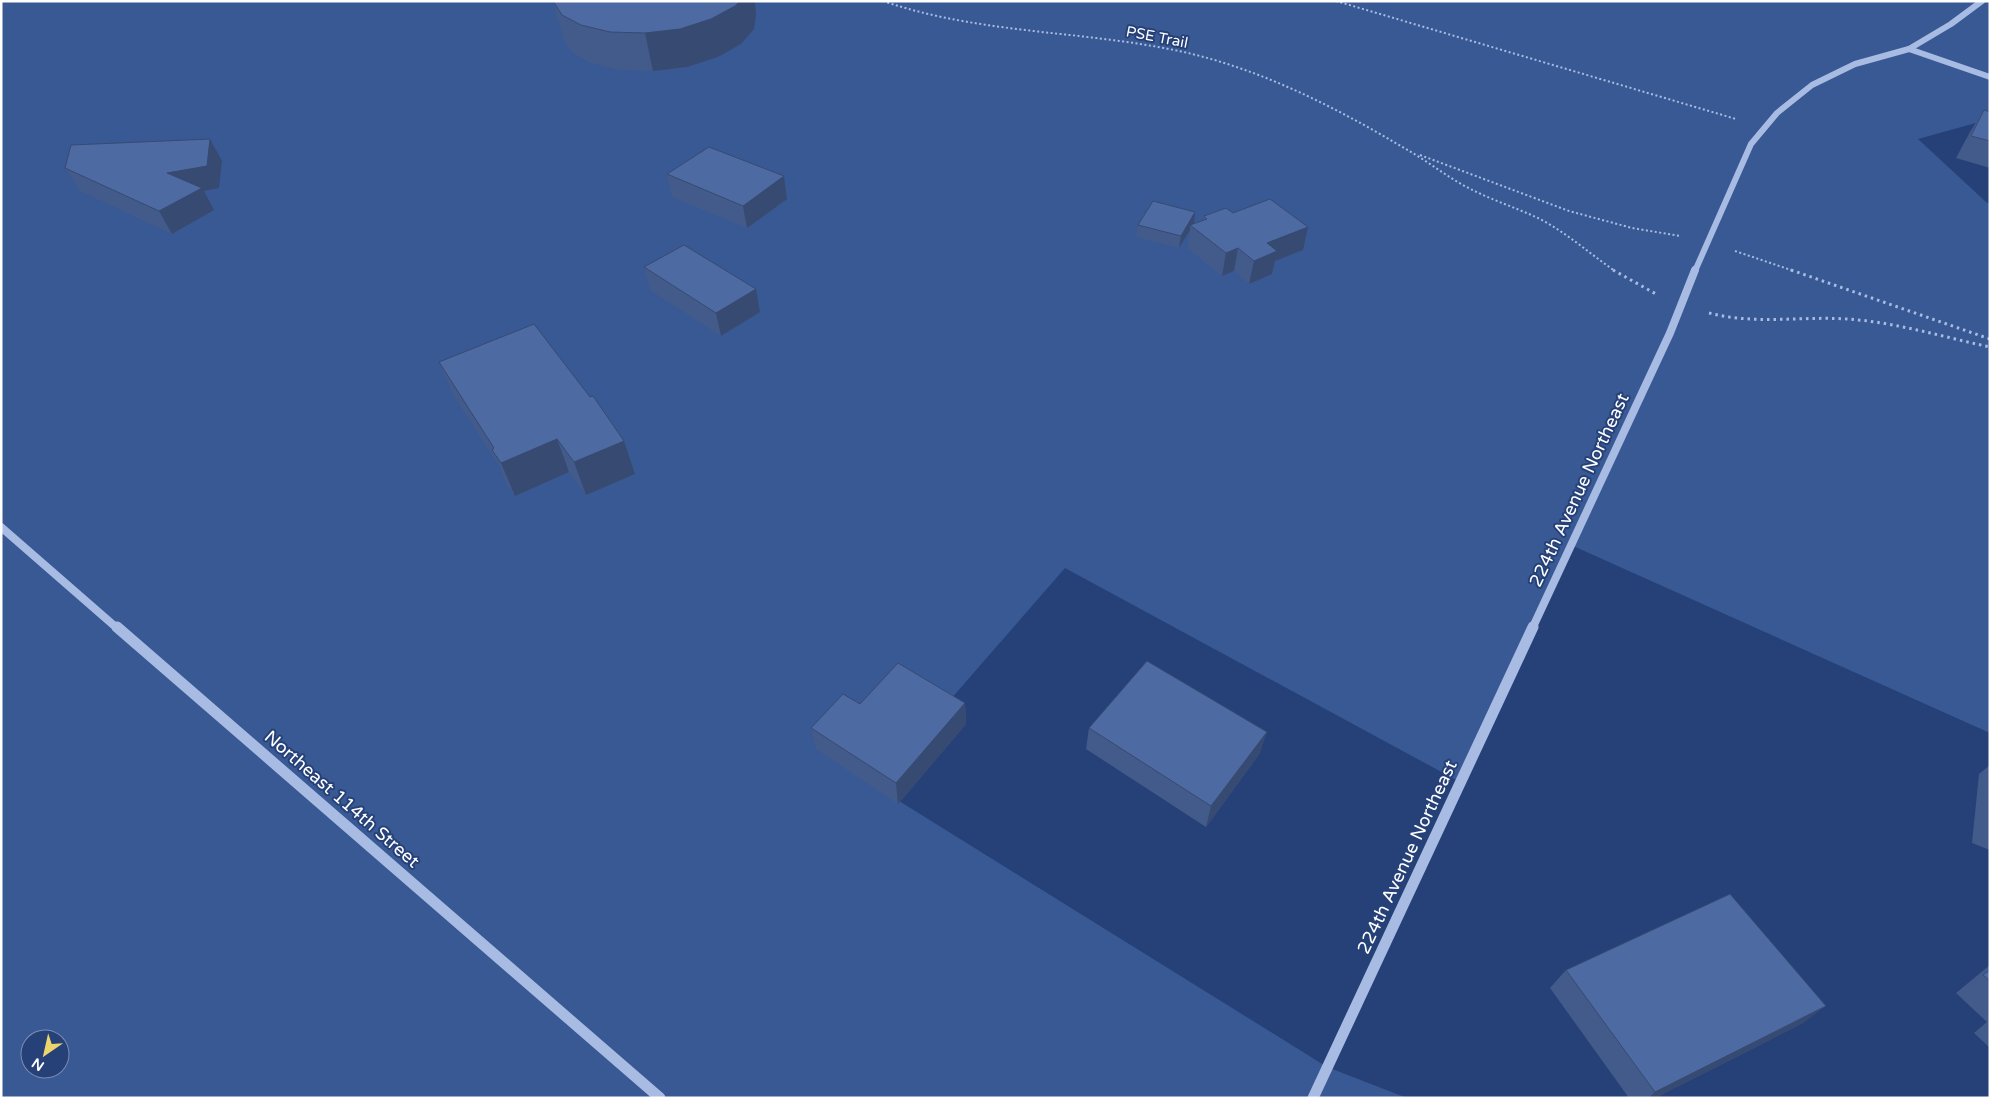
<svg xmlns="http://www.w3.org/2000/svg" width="1991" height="1099" font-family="'Varela Round',sans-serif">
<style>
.green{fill:#395995;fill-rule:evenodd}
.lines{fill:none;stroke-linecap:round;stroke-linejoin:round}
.path-far1{stroke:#a8bce3;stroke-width:2;stroke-dasharray:2 2.5;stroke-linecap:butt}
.path{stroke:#a8bce3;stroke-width:3;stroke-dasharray:2.5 4;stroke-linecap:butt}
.minor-far2{stroke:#a8bce3;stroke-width:6}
.minor-far1{stroke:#a8bce3;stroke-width:8}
.minor{stroke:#a8bce3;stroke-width:11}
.wall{fill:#435b8b}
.shaded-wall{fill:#374a71}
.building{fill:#4e6aa2;stroke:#374a71}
.labels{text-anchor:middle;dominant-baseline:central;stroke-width:4;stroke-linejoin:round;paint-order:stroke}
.far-street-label{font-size:15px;fill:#fff;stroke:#264178}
.street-label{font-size:18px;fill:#fff;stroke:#264178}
</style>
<rect width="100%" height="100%" fill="#264178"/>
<path class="green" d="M1,1H1990V119L1918,139L1986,202L1990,204V733L1571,545L1460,782L1065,568L875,786L1327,1067L1407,1098H1ZM30,1039H60V1069H30Z"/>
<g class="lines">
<g class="path-far1">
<path d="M883,1C982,35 1087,30 1188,53C1269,72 1346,113 1416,155C1432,165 1447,176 1463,185C1488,199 1515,207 1540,219C1567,233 1590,254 1615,271"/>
<polyline points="1336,1 1736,119"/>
<polyline points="1420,155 1569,211 1632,228 1680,236"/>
<polyline points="1735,251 1794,271"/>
</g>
<g class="path">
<polyline points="1613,270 1656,294"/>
<polyline points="1791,270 1990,339"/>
<path d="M1709,313C1755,325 1800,316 1847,319C1895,322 1943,337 1990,347"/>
</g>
<g class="minor-far2">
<polyline points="1909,49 1990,77"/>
<polyline points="1695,271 1751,144 1777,113 1812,85 1855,64 1909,49 1951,24 1982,1"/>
</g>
<g class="minor-far1">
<polyline points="1,527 118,629"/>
<polyline points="1532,629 1670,333 1695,270"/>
</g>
<g class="minor">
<polyline points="117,627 660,1098"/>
<polyline points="1313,1098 1533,627"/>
</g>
</g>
<g class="wall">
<polygon points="553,1 755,1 756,14 754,29 741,44 718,57 687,67 653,71 619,70 591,63 573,53 564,40"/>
<polygon points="1984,110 1990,112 1990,168 1956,158 1970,132"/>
<polygon points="222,161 219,188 204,191 214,210 172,234 80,191 65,168"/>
<polygon points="667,174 787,199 747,228 672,197"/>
<polygon points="1233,213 1303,250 1275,261 1272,274 1249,284 1234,271 1222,276 1187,248 1190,230 1179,248 1136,237 1138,225 1194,223 1193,224 1204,220 1204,216"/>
<polygon points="644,267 756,289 760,312 721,336 650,290"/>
<polygon points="439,362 590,397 624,441 635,474 586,495 569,472 515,496 506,483 500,467 453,395"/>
<polygon points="965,703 966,724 898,804 816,749 811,728 860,704"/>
<polygon points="1089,728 1260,753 1206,827 1086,749"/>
<polygon points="1990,765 1990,850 1972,843 1979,774"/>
<polygon points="1990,965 1990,1048 1974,1033 1987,1022 1956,993"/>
<polygon points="1566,970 1803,1023 1655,1098 1629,1098 1550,988"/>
</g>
<g class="shaded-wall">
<polygon points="740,1 755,1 756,14 754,29 741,44 718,57 687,67 653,71 645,33"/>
<polygon points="210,139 222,161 219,188 204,191 214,210 172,234 159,211 167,173"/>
<polygon points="784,176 787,199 747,228 743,206"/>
<polygon points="1195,212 1194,223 1192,226 1190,225 1190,230 1179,248 1181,236"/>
<polygon points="1308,227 1303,250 1275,261 1272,274 1249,284 1254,261 1267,243"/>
<polygon points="1238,248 1234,271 1222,276 1226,253"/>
<polygon points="756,289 760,312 721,336 716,313"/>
<polygon points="557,439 569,472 515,496 501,463"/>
<polygon points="624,441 635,474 586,495 574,462"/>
<polygon points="965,703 966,724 898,804 896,783"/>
<polygon points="1267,732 1260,753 1206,827 1211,806"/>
<polygon points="1826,1006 1803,1023 1655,1098 1648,1098 1655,1092"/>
</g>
<g class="building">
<polygon points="553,1 740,1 735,6 711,19 680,29 645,33 610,32 581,25 562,15"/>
<polygon points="1984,110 1990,112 1990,141 1971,136"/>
<polygon points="210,139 207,166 167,173 202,188 159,211 65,168 71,145"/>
<polygon points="709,147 784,176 743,206 667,174"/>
<polygon points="1270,199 1308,227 1267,243 1277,251 1254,261 1238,248 1226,253 1190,225 1207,219 1204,216 1226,208 1233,213"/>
<polygon points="1153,201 1195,212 1181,236 1138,225"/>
<polygon points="684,245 756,289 716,313 644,267"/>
<polygon points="534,324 590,397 593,396 624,441 574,462 557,439 501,463 492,450 494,448 439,362"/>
<polygon points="1147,661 1267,732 1211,806 1089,728"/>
<polygon points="898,663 965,703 896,783 811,728 843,694 860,704"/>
<polygon points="1730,894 1826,1006 1655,1092 1566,970"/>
<polygon points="1990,970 1990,981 1983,975"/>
</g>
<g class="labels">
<g class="far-street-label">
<text transform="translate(1157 37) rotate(11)">PSE Trail</text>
</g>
<g class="street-label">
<text transform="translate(1579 490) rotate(-65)">224th Avenue Northeast</text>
<text transform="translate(342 799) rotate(41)">Northeast 114th Street</text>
<text transform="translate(1407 857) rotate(-65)">224th Avenue Northeast</text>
</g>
</g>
<rect width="1991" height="1099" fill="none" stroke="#ffffff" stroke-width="5"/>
<g transform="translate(45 1054) rotate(214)"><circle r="24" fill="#264178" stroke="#7d8dae"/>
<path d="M0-4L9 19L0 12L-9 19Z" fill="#ecd56d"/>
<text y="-8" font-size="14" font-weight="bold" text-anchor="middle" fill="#ffffff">N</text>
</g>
</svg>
